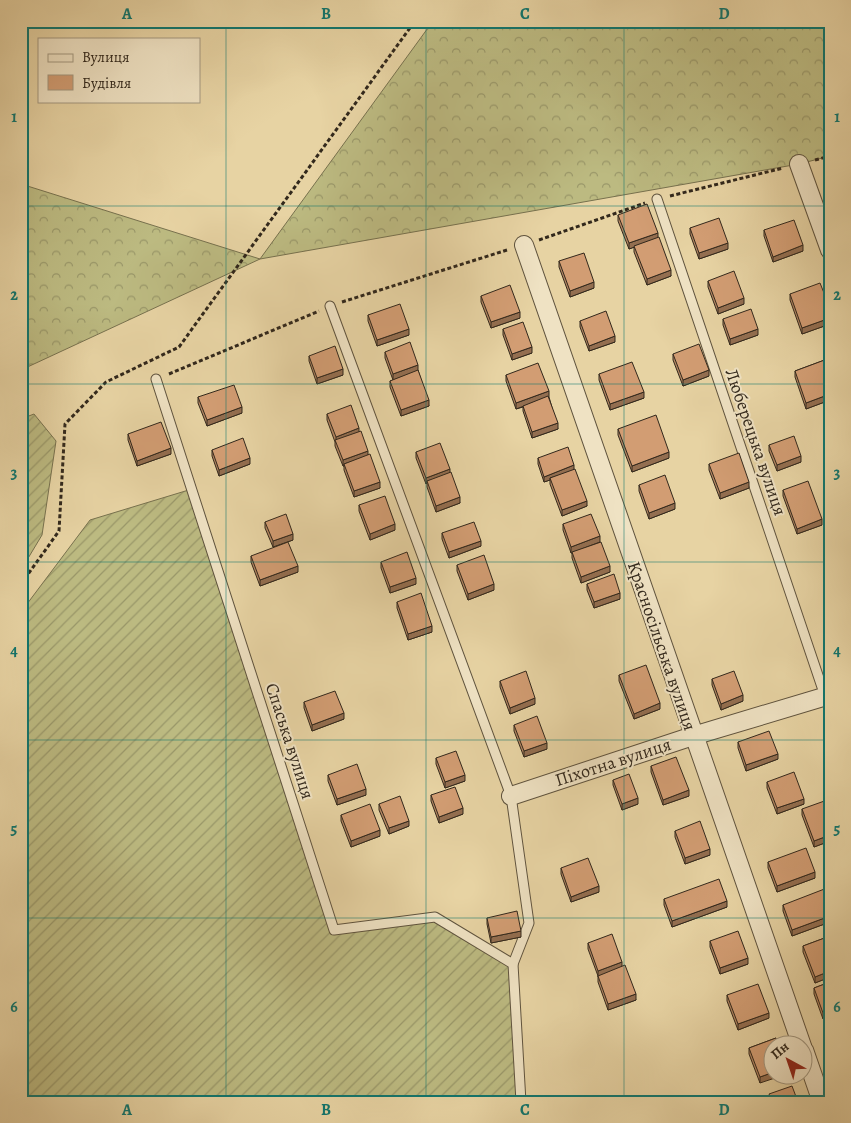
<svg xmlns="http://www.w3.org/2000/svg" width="851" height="1123" font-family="Alegreya,serif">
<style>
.forest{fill:url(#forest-crowns);stroke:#77714e}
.garden{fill:url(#garden-furrows);stroke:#77714e}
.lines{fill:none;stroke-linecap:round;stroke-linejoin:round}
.lane-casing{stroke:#5f533e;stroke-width:11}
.street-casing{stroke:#5f533e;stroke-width:20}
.path{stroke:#32281c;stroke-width:3;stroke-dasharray:4 2.5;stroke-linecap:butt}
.lane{stroke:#efe2c3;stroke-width:9}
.street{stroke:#efe2c3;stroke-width:18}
.wall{fill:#b58763;stroke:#32281c}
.shaded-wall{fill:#936e50;stroke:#32281c}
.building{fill:#d29d73;stroke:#32281c}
.grid{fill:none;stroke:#0f766e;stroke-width:1;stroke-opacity:0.55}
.labels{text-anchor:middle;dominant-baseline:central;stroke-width:4;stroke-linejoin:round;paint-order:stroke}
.street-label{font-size:18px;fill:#32281c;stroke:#efe2c3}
.neatline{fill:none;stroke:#0f766e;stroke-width:2}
.grid-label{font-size:16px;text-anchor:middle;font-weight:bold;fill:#0f766e}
</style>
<defs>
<pattern id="forest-crowns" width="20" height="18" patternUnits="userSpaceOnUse" patternTransform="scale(1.25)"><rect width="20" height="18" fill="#bcba81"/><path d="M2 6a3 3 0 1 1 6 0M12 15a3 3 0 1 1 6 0" fill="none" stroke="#999769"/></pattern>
<pattern id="garden-furrows" width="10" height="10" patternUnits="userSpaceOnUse" patternTransform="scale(1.25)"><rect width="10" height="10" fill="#bcba81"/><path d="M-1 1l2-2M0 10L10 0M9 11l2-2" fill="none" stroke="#999769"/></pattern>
</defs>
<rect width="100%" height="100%" fill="#e7d3a3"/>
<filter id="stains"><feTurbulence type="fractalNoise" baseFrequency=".004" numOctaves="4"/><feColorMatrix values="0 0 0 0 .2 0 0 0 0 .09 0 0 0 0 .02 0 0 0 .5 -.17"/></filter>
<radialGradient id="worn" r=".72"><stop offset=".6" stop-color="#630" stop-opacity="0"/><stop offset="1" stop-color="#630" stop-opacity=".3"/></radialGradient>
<polygon class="forest" points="433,21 830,21 830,156 799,164 260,259 21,370 21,184 260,259"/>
<g class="garden">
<polygon points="34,414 56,441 42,535 21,570 21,419"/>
<polygon points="192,489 334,930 435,917 513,964 521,1102 21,1102 21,612 90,520"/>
</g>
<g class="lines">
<defs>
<g id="lane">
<polyline points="657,199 825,696"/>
<polyline points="330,306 511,796 529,923 513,964"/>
<polyline points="156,379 334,930 435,917 513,964 521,1102"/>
</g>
<g id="street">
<polyline points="799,164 830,250"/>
<polyline points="524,245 802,1046"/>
<polyline points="511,796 693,736 830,695"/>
<polyline points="804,1050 822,1102"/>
</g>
</defs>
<use href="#lane" class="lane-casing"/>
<use href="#street" class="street-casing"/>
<g class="path">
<polyline points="815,160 830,156"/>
<polyline points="670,196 783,168"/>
<polyline points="539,240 645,203"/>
<polyline points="342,302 507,250"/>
<polyline points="169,374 319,311"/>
<polyline points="21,584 59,531 65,424 106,382 179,347 415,21"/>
</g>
<use href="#lane" class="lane"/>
<use href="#street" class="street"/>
</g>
<g class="wall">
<polygon points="618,215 658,238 671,276 647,285 634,252 634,247 629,249 618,221"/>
<polygon points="690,228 728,249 699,259 690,234"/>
<polygon points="764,230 803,251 773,262 764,236"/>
<polygon points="559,261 594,288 570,297 559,267"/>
<polygon points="708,281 744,304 718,314 708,287"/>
<polygon points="790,294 830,308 830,324 802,334 790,300"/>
<polygon points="481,296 520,318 491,328 481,302"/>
<polygon points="368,315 409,335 377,346 368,321"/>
<polygon points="723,319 758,335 730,345 723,325"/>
<polygon points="580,321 615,342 589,351 580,327"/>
<polygon points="503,329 532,353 512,360 503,335"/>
<polygon points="385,352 418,370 429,406 401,416 390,387 390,381 393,380 385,358"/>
<polygon points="673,354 709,376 683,386 673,360"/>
<polygon points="309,356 343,375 317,384 309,361"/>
<polygon points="830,358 830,400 806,409 795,377 795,371"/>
<polygon points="599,374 644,398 610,410 599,380"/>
<polygon points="506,375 549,397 558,429 532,438 523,411 523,407 516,409 506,381"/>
<polygon points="198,397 242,413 207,426 198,403"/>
<polygon points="327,414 359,432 380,488 354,497 344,470 344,466 343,466 335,446 335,442 327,420"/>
<polygon points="618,429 669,458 632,472 618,435"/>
<polygon points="128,434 171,454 137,466 128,440"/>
<polygon points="769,445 801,462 777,471 769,451"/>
<polygon points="212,450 250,464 219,476 212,456"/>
<polygon points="416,452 450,473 460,503 436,512 427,487 427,483 426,484 416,458"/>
<polygon points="538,458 574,469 587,506 562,516 550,484 550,480 544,482 538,464"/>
<polygon points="709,464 749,488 720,499 709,470"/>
<polygon points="639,485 675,509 649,519 639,491"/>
<polygon points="783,490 822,525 797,534 783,496"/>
<polygon points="359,505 395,530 370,540 359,511"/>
<polygon points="265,522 293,540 273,547 265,528"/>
<polygon points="563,524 600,542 610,572 581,583 572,558 572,553 571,553 563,530"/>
<polygon points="442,533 481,546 449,558 442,539"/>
<polygon points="251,556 298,572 260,586 251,562"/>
<polygon points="381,562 416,584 390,593 381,568"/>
<polygon points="457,565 494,590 468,600 457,571"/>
<polygon points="587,584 620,599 594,608 587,590"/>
<polygon points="397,602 432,632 408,640 397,608"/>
<polygon points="619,675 660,709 634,719 619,681"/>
<polygon points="712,679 743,701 721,710 712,685"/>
<polygon points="500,681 535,704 510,714 500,687"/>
<polygon points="304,702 344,719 312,731 304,708"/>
<polygon points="514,725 547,749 524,757 514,731"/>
<polygon points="738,742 778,759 746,771 738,748"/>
<polygon points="436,758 465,781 445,788 436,764"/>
<polygon points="651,766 689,796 663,805 651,772"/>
<polygon points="328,775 366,795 337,805 328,781"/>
<polygon points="613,780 638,804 622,810 613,785"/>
<polygon points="767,782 804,804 777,814 767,788"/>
<polygon points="431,795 463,814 439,823 431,801"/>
<polygon points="379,804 409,826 389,834 379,810"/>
<polygon points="802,809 830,841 814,847 802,815"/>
<polygon points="341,815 380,836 351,847 341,821"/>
<polygon points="675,831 710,855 685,864 675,837"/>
<polygon points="768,862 815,878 777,892 768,868"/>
<polygon points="561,868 599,892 571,902 561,874"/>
<polygon points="830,895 830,922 792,936 783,911 783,905"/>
<polygon points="664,899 727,907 672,927 664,905"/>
<polygon points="487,918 521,937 491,943 487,924"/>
<polygon points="830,936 830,977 815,983 803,952 803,946"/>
<polygon points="710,941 748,964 720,974 710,947"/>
<polygon points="588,943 622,966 636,1000 608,1010 598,982 598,976 588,949"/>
<polygon points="830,982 830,1016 823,1019 814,994 814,988"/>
<polygon points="727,995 769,1018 738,1030 727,1001"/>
<polygon points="776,1038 760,1083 749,1054 749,1048"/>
</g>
<g class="shaded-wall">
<polygon points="658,233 658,239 629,249 629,243"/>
<polygon points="728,243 728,249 699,259 699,253"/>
<polygon points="803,245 803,251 773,262 773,257"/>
<polygon points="671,270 671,276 647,285 647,279"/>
<polygon points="594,282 594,288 570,297 570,291"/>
<polygon points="744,298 744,304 718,314 718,308"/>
<polygon points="520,312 520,318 491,328 491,322"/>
<polygon points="830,318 830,324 802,334 802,328"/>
<polygon points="409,329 409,335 377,346 377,340"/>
<polygon points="758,329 758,335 730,345 730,339"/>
<polygon points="615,336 615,342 589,351 589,346"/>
<polygon points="532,347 532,353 512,360 512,354"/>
<polygon points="418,365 418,371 393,380 393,374"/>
<polygon points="343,369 343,375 317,384 317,378"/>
<polygon points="709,370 709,376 683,386 683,380"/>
<polygon points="549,391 549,397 516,409 516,403"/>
<polygon points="644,392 644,398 610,410 610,404"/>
<polygon points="830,394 830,400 806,409 806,403"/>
<polygon points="429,400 429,406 401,416 401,410"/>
<polygon points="242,407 242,413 207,426 207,420"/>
<polygon points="558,423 558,429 532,438 532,432"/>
<polygon points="359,428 359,434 336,443 336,437"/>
<polygon points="171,448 171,454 137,466 137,461"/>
<polygon points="368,451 368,456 344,464 344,466 343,466 343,460"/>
<polygon points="669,452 669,458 632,472 632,466"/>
<polygon points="801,456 801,462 777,471 777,465"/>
<polygon points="250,458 250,464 219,476 219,470"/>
<polygon points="574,465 574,471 550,478 550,480 544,482 544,477"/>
<polygon points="450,469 450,475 427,481 427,483 426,484 426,478"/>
<polygon points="380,482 380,488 354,497 354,491"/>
<polygon points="749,482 749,488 720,499 720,493"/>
<polygon points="460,497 460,503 436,512 436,506"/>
<polygon points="587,501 587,506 562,516 562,510"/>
<polygon points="675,503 675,509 649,519 649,513"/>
<polygon points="822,519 822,525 797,534 797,529"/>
<polygon points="395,524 395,530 370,540 370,534"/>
<polygon points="293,534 293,540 273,547 273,541"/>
<polygon points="600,536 600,542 571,553 571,547"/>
<polygon points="481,541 481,546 449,558 449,552"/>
<polygon points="298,566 298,572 260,586 260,580"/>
<polygon points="610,566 610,572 581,583 581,577"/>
<polygon points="416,578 416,584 390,593 390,587"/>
<polygon points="494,584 494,590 468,600 468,594"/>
<polygon points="620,593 620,599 594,608 594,602"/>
<polygon points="432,626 432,632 408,640 408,634"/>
<polygon points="743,695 743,701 721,710 721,704"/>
<polygon points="535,698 535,704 510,714 510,708"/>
<polygon points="660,703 660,709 634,719 634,714"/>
<polygon points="344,713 344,719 312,731 312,725"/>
<polygon points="547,743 547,749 524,757 524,751"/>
<polygon points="778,754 778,759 746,771 746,765"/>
<polygon points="465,775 465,781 445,788 445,782"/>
<polygon points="366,789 366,795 337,805 337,799"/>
<polygon points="689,790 689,796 663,805 663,800"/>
<polygon points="638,798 638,804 622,810 622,804"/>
<polygon points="804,799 804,804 777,814 777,808"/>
<polygon points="463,808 463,814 439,823 439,817"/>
<polygon points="409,821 409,826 389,834 389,828"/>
<polygon points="380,830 380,836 351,847 351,841"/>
<polygon points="830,835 830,841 814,847 814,841"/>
<polygon points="710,849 710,855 685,864 685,858"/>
<polygon points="815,872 815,878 777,892 777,886"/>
<polygon points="599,886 599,892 571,902 571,897"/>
<polygon points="727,901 727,907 672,927 672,921"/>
<polygon points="830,916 830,922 792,936 792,930"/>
<polygon points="521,931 521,937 491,943 491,937"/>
<polygon points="748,958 748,964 720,974 720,968"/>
<polygon points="622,962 622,968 598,977 598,971"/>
<polygon points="830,971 830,977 815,983 815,977"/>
<polygon points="636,994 636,1000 608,1010 608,1004"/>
<polygon points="830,1010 830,1016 823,1019 823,1013"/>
<polygon points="769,1013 769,1018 738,1030 738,1024"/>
<polygon points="774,1072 774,1076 781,1076 760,1083 760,1077"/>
</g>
<g class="building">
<polygon points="647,204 658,233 629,243 618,215"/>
<polygon points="719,218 728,243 699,253 690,228"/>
<polygon points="794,220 803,245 773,257 764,230"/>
<polygon points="659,237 671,270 647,279 634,246"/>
<polygon points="584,253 594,282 570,291 559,261"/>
<polygon points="734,271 744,298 718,308 708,281"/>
<polygon points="820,283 830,308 830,318 802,328 790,294"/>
<polygon points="510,285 520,312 491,322 481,296"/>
<polygon points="400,304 409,329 377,340 368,315"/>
<polygon points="751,309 758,329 730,339 723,319"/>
<polygon points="606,311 615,336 589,346 580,321"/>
<polygon points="523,322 532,347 512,354 503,329"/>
<polygon points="410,342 418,365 393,374 385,352"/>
<polygon points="699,344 709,370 683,380 673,354"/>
<polygon points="335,346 343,369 317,378 309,356"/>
<polygon points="830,358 830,394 806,403 795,371"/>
<polygon points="632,362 644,392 610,404 599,374"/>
<polygon points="538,363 549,391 516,403 506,375"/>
<polygon points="418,370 429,400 401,410 390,381"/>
<polygon points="234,385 242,407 207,420 198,397"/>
<polygon points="548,396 558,423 532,432 523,406"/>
<polygon points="351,405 359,428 336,437 327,414"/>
<polygon points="656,415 669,452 632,466 618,429"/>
<polygon points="161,422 171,448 137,461 128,434"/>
<polygon points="361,431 368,451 343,460 335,440"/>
<polygon points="794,436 801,456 777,465 769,445"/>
<polygon points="243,438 250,458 219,470 212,450"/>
<polygon points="440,443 450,469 426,478 416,452"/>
<polygon points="568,447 574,465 544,477 538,458"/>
<polygon points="739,453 749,482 720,493 709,464"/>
<polygon points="370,454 380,482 354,491 344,464"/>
<polygon points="575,469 587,501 562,510 550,478"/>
<polygon points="451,472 460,497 436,506 427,481"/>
<polygon points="665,475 675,503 649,513 639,485"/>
<polygon points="808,481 822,519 797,529 783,490"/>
<polygon points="385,496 395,524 370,534 359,505"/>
<polygon points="286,514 293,534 273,541 265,522"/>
<polygon points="591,514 600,536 571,547 563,524"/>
<polygon points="474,522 481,541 449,552 442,533"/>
<polygon points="288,542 298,566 260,580 251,556"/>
<polygon points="601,542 610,566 581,577 572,552"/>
<polygon points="407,552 416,578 390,587 381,562"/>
<polygon points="484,555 494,584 468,594 457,565"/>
<polygon points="614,574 620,593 594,602 587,584"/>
<polygon points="421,593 432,626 408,634 397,602"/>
<polygon points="646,665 660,703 634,714 619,675"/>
<polygon points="526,671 535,698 510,708 500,681"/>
<polygon points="734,671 743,695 721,704 712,679"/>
<polygon points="335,691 344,713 312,725 304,702"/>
<polygon points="537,716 547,743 524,751 514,725"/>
<polygon points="769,731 778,754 746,765 738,742"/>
<polygon points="456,751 465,775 445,782 436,758"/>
<polygon points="676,757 689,790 663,800 651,766"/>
<polygon points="357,764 366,789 337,799 328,775"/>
<polygon points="794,772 804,799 777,808 767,782"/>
<polygon points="629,774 638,798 622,804 613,780"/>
<polygon points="455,787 463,808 439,817 431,795"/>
<polygon points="400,796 409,821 389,828 379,804"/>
<polygon points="830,799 830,835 814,841 802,809"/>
<polygon points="370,804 380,830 351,841 341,815"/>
<polygon points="700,821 710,849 685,858 675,831"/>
<polygon points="806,848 815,872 777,886 768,862"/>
<polygon points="588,858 599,886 571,897 561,868"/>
<polygon points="719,879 727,901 672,921 664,899"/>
<polygon points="827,888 830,895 830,916 792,930 783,905"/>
<polygon points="517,911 521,931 491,937 487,918"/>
<polygon points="738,931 748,958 720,968 710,941"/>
<polygon points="612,934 622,962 598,971 588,943"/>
<polygon points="830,936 830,971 815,977 803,946"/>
<polygon points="625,965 636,994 608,1004 598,976"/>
<polygon points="830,982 830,1010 823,1013 814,988"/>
<polygon points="758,984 769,1013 738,1024 727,995"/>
<polygon points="776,1038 779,1046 774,1046 774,1072 760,1077 749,1048"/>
<polygon points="792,1086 798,1102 772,1102 769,1094"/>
</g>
<path class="grid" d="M226,21V1102M426,21V1102M624,21V1102M21,206H830M21,384H830M21,562H830M21,740H830M21,918H830"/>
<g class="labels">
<g class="street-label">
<text transform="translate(756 442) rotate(71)">Люберецька вулиця</text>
<text transform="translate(662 646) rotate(71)">Красносільська вулиця</text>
<text transform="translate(290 741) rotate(72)">Спаська вулиця</text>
<text transform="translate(613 762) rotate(-18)">Піхотна вулиця</text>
</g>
</g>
<rect width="851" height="1123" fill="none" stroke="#e7d3a3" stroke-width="55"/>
<rect x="38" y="38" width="162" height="65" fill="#efe2c3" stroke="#a39880"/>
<rect x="48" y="54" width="25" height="8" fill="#efe2c3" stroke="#a39880"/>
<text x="82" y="62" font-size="15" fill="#32281c">Вулиця</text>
<rect x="48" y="75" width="25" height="15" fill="#d29d73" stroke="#a39880"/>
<text x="82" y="88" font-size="15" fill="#32281c">Будівля</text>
<g transform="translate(788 1060) rotate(320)"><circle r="24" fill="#efe2c3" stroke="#a39880"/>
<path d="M0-4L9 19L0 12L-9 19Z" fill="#8f2418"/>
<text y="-8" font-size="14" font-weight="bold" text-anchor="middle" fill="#32281c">Пн</text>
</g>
<rect x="28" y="28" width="796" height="1068" class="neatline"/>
<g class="grid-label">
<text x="127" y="19">A</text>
<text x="326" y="19">B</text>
<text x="525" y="19">C</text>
<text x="724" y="19">D</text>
<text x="14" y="122">1</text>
<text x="837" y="122">1</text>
<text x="14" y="300">2</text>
<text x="837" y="300">2</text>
<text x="14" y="478">3</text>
<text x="837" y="478">3</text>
<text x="14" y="656">4</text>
<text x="837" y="656">4</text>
<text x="14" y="834">5</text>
<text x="837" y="834">5</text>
<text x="14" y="1012">6</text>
<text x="837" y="1012">6</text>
<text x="127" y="1115">A</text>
<text x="326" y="1115">B</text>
<text x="525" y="1115">C</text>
<text x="724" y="1115">D</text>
</g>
<rect width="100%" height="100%" filter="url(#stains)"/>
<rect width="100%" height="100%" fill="url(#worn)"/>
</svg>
